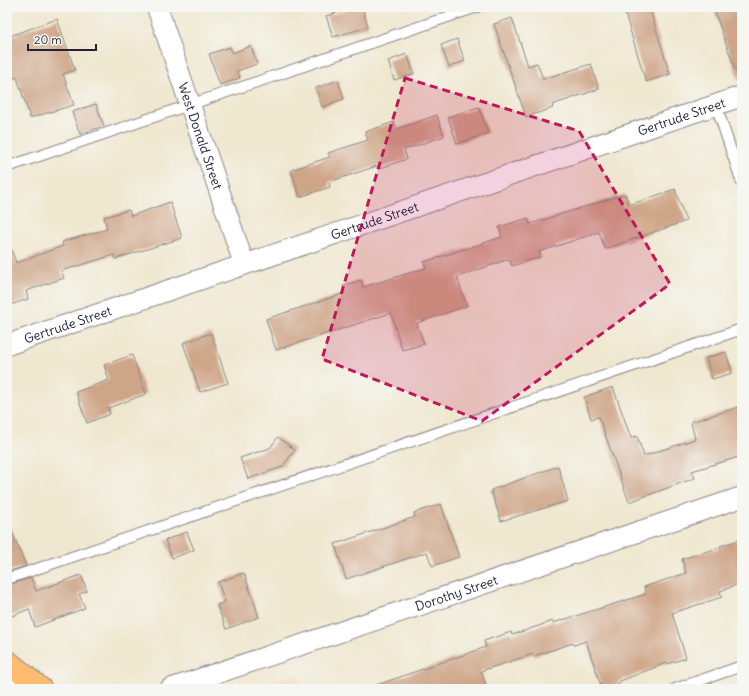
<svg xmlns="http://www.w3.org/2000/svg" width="749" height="696" font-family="Delius,sans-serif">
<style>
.built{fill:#f1d5bd}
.building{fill:#cea587}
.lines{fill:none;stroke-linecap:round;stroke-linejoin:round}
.lane-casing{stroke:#888485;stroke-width:12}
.street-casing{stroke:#888485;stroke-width:22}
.primary-casing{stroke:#888485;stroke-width:24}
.lane{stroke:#fff;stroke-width:10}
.street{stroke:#fff;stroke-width:20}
.primary{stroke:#fdbc6f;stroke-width:22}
.marked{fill:#c2185b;fill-opacity:0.2;stroke:#c2185b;stroke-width:3;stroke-dasharray:8 5;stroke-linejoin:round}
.labels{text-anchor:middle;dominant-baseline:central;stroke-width:3;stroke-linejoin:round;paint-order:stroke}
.street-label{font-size:13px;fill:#22223b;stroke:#f6f6f2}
</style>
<rect width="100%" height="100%" fill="#f6f6f2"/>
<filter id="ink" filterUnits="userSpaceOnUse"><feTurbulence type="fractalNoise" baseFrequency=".025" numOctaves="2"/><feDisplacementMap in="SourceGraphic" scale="8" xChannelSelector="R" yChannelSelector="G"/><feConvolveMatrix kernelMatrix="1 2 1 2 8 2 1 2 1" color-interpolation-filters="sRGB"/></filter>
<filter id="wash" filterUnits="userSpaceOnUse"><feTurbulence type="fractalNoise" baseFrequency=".012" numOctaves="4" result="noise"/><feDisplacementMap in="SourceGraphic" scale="16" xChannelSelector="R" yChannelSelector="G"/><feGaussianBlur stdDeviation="0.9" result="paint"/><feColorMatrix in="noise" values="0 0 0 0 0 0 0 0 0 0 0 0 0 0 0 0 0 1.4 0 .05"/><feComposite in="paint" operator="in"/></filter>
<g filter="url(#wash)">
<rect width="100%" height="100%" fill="#efe7cf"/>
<polygon class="built" points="298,673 303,689 254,689"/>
<g id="blocks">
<g class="building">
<polygon points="357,7 362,7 368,27 333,37 326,16"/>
<polygon points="623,7 649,7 670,74 646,82"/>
<polygon points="713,7 742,7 742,80 739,80"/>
<polygon points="512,18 528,66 537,63 543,79 591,64 599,89 552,105 553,108 526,117 494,24"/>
<polygon points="57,19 75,70 63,74 74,105 30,118 17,77 7,80 7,37"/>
<polygon points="457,39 465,61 449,67 441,45"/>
<polygon points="251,46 257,64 237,71 240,78 220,85 209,54 230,47 232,53"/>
<polygon points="407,54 414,74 394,80 388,61"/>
<polygon points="338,80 344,99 322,107 316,88"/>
<polygon points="96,104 104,126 80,134 72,112"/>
<polygon points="479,107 488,133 457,144 448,117"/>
<polygon points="437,115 444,136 404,150 407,159 378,169 377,166 329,182 330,187 300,197 291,170 330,157 328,153 368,140 365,132 394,122 397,129"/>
<polygon points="675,189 686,221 605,249 599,232 539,252 541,257 512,266 509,259 457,277 467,306 417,323 424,344 402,350 391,313 276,350 266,319 345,293 343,286 361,280 363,287 426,268 424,262 502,237 499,227 528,218 530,224 625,194 629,205"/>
<polygon points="170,202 182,238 115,259 114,255 61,271 64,278 26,291 28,299 7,306 7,246 10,245 16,263 63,246 62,242 107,229 104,217 129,210 131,216"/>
<polygon points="211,333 228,383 200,392 183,343"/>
<polygon points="726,352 732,373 712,379 706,358"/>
<polygon points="132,355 146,394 108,408 110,414 87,423 76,392 109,380 104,365"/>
<polygon points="613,387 631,438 637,436 644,456 695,439 691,422 742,406 742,456 692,471 695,478 629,502 599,417 591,419 584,397"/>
<polygon points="278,437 295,450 282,467 248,479 240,458 270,448"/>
<polygon points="558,466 568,501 501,521 491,490"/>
<polygon points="441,504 459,557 432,566 427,552 346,579 335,544 415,517 414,513"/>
<polygon points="7,519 26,566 7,572"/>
<polygon points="187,532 194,550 172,558 165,540"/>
<polygon points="742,539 742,583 720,591 722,597 672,613 686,658 667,664 666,663 620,681 620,683 602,689 586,641 574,645 573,643 534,656 533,654 481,671 487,689 374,689 374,686 486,647 484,641 511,632 512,635 553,621 553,623 646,594 644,587 686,573 682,559 721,547 720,546"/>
<polygon points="244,573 259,617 226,629 217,605 225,602 218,582"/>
<polygon points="81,575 87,591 79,594 85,608 35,627 29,609 7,618 7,585 31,578 36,591"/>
</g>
</g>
</g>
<g filter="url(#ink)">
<use href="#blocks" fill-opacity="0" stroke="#888485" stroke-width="1"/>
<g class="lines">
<defs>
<g id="lane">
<polyline points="716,105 742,183"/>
<polyline points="7,167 477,7"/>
<polyline points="7,579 742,329"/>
<polyline points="8,689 22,674"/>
<polyline points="675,689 742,666"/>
</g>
<g id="street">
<path id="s1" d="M157,7L244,264"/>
<path id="s2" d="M7,345L742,96"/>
<path id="s3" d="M170,689L742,497"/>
</g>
<polyline id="primary" points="7,661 41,689"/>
</defs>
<use href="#lane" class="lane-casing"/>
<use href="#street" class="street-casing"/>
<use href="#primary" class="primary-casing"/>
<use href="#lane" class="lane"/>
<use href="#street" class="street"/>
<use href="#primary" class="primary"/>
</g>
</g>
<path class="marked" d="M405,78L579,131L670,284L482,421L322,359Z"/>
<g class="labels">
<g class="street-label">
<text stroke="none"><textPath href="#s2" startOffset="712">Gertrude Street</textPath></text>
<text stroke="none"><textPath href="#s1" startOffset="136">West Donald Street</textPath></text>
<text stroke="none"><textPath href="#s2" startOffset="388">Gertrude Street</textPath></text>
<text stroke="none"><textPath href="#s2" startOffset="64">Gertrude Street</textPath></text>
<text stroke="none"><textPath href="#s3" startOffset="302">Dorothy Street</textPath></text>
</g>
</g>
<rect width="749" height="696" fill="none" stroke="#f6f6f2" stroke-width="24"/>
<path d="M28 44v6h68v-6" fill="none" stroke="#22223b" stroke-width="2"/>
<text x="34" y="44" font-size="12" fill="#22223b" stroke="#f6f6f2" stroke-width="3" paint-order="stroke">20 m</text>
</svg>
